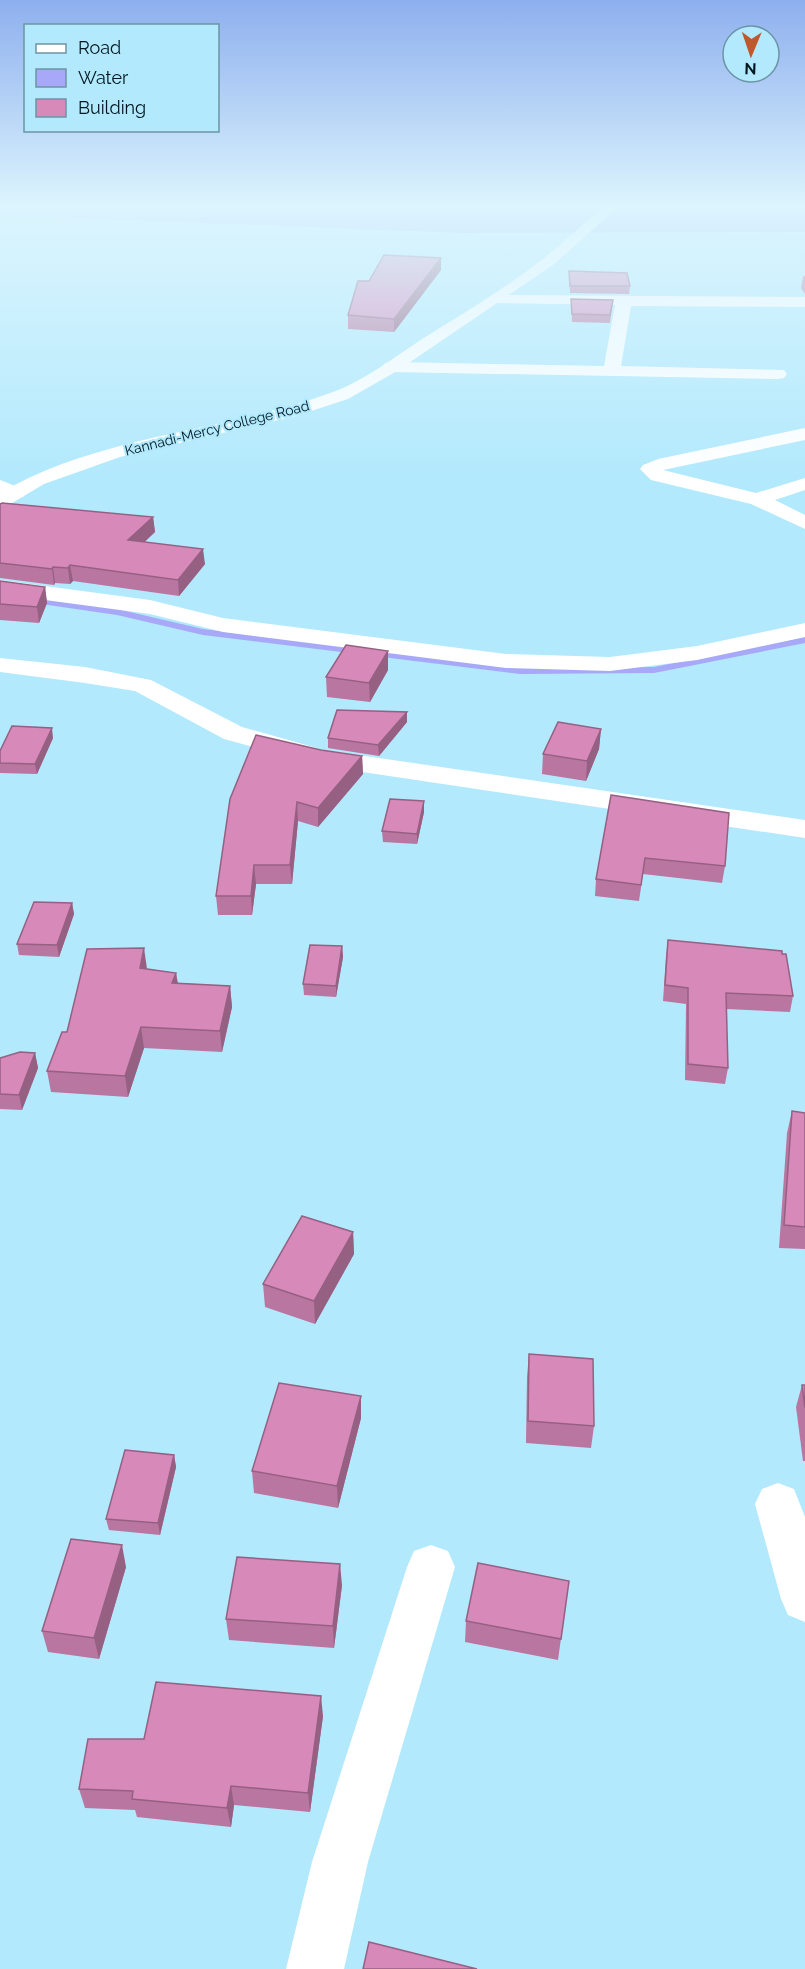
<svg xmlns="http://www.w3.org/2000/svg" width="805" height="1969" font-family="Raleway,sans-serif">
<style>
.water{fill:#a7a8f7}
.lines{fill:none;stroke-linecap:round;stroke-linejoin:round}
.stream{fill:#a7a8f7;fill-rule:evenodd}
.minor{fill:#fff;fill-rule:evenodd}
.secondary{fill:#fff;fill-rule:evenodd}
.wall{fill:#b976a0}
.shaded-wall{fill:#966082}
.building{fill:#d789ba;stroke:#966082;stroke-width:1.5}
.labels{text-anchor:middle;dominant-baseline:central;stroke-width:4.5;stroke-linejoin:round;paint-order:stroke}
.far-street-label{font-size:14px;fill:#001720;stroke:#b2e9fd}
</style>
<rect width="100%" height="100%" fill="#b2e9fd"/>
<polygon class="water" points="0,205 805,205 805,232 463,233 0,215"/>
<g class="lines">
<polygon class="stream" points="0,592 117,609 203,629 520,668 654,667 805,637 805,643 654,673 520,674 203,635 117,615 0,598"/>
<g class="minor">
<polygon points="494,295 805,297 805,307 631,306 621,366 784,370 787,374 784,378 778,379 391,372 385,371 382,367 385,363 391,362 604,366 615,305 488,303 486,300"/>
<polygon points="805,428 805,440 663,470 756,493 805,478 805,490 775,500 805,515 805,529 751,504 651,480 640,469 643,465 658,459"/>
<polygon points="0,480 23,489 26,493 23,497 16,499 0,493"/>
<polygon points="0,580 150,600 223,618 506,654 610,657 697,646 805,623 805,637 697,660 610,671 506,668 223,632 150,614 0,594"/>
<polygon points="0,658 85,667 151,680 242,727 324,750 805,820 805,838 322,766 224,739 135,691 85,683 0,672"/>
<polygon points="778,1483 794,1489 805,1517 805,1622 788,1615 781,1599 755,1504 762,1489"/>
<polygon points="431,1545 448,1551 455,1567 368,1862 344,1969 286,1969 312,1862 407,1567 414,1551"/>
</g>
<path class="secondary" d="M605,205H620L553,265L397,371L348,399L296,416L120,457L44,484L7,506L0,508V493C101,434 224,432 333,392C363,381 392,359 419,341C461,315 505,289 544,258C565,241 585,223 605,205Z"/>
</g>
<g class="wall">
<polygon points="441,258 441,270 394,332 348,329 348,315"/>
<polygon points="569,271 630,286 629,294 570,293"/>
<polygon points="803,276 805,276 805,294 801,288"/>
<polygon points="571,299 613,300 610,323 572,322"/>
<polygon points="0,504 153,517 155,532 144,542 205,564 179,596 73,581 70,584 55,583 54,585 0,578"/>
<polygon points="0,581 45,587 47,603 39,623 0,620"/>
<polygon points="388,670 370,702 327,697 326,677"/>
<polygon points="407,722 379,756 328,748 328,738"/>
<polygon points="601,729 599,749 586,781 542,774 543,754"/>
<polygon points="53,738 37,774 0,773 0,751"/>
<polygon points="321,750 362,756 363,774 318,827 298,821 292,884 256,884 252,915 218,915 216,896"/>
<polygon points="611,795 725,866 722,883 643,874 639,901 595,896 596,879"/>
<polygon points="424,812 417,844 383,842 382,831"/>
<polygon points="72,903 74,914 59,957 19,955 17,944"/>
<polygon points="668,940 793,996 790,1012 726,1009 728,1068 725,1084 685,1080 686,1004 663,1001 666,956"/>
<polygon points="342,946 343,957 336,997 304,995 303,984"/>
<polygon points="147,969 176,973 178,983 230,986 232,1007 222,1052 144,1048 128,1097 51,1092 47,1071 67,1032"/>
<polygon points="35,1053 38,1068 22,1110 0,1109 0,1058"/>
<polygon points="792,1111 805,1113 805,1249 779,1248 787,1133"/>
<polygon points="353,1232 354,1254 315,1324 265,1307 263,1284"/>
<polygon points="529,1354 594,1426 591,1448 526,1443 527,1377"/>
<polygon points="802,1385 805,1385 805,1461 803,1461 796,1407"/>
<polygon points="361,1418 338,1508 254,1493 252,1471"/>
<polygon points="174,1455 176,1467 160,1535 109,1530 106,1519"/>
<polygon points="126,1567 99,1659 48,1652 42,1631"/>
<polygon points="569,1581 558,1660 465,1642 466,1621"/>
<polygon points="342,1585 334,1648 229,1640 226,1619"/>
<polygon points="323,1716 310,1812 234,1805 231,1827 137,1817 135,1810 85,1808 79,1789 144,1739"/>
</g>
<g class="shaded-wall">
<polygon points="441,258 441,270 394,332 394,319"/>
<polygon points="153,517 155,532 130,556 128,540"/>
<polygon points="203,549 205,564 179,596 178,580"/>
<polygon points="70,565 73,581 70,584 68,568"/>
<polygon points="53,567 55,583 54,585 52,569"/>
<polygon points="45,587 47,603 39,623 37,607"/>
<polygon points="388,651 388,670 370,702 369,683"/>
<polygon points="407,712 407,722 379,756 378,745"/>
<polygon points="52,728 53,738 37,774 35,764"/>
<polygon points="601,729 599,749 586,781 587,761"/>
<polygon points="362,756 363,774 318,827 318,808"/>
<polygon points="424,801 424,812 417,844 417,834"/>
<polygon points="297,802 298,821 292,884 290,865"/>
<polygon points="254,865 256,884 252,915 251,896"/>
<polygon points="72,903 74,914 59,957 57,945"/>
<polygon points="342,946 343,957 336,997 336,986"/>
<polygon points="144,948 147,969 140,968"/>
<polygon points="176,973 179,994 172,983"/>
<polygon points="230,986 232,1007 222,1052 220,1031"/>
<polygon points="141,1027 144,1048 128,1097 125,1076"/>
<polygon points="35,1053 38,1068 22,1110 19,1095"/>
<polygon points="353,1232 354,1254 315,1324 314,1301"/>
<polygon points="361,1396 361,1418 338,1508 337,1486"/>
<polygon points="174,1455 176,1467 160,1535 158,1523"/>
<polygon points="122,1545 126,1567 99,1659 94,1638"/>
<polygon points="340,1564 342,1585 334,1648 333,1626"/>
<polygon points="321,1696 323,1716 310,1812 308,1793"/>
<polygon points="231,1786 234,1805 231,1827 227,1808"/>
</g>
<g class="building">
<polygon points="384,255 441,258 394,319 348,315 358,281 369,281"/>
<polygon points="569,271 627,273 630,286 570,286"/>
<polygon points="571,299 613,300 610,315 572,314"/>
<polygon points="2,503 153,517 128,540 203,549 178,580 70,565 68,568 53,567 52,569 0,563 0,504"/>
<polygon points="0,581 45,587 37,607 0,604"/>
<polygon points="346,645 388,651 369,683 326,677"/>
<polygon points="337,710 407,712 378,745 328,738"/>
<polygon points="558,722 601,729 587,761 543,754"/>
<polygon points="12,726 52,728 35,764 0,763 0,751"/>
<polygon points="256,735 321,750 362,756 318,808 297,802 290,865 254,865 251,896 216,896 230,799"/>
<polygon points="611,795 729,813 725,866 645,858 641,885 596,879"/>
<polygon points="390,799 424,801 417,834 382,831"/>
<polygon points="34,902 72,903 57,945 17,944"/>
<polygon points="668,940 782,951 782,954 786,954 793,996 726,993 728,1068 688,1064 688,988 665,985"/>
<polygon points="310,945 342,946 336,986 303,984"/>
<polygon points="144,948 140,968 176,973 172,983 230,986 220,1031 141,1027 125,1076 47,1071 62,1032 67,1032 87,949"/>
<polygon points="20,1052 35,1053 19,1095 0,1094 0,1058"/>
<polygon points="792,1111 805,1113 805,1227 784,1225"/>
<polygon points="302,1216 353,1232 314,1301 263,1284"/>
<polygon points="529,1354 593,1359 594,1426 528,1421"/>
<polygon points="279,1383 361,1396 337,1486 252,1471"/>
<polygon points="802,1385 805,1385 805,1408"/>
<polygon points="125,1450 174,1455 158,1523 106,1519"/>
<polygon points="71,1539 122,1545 94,1638 42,1631"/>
<polygon points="237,1557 340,1564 333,1626 226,1619"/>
<polygon points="478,1563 569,1581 561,1639 466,1621"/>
<polygon points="156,1682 321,1696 308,1793 231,1786 227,1808 132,1799 133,1791 79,1789 88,1739 144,1739"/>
<polygon points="369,1942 477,1969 363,1969"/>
</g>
<linearGradient id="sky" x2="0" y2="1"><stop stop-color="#8eafee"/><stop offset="0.43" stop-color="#dcf5fe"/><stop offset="1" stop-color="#dcf5fe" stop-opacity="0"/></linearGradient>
<rect width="805" height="480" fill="url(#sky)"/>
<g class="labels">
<g class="far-street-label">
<text transform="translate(217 428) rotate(-14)">Kannadi-Mercy College Road</text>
</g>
</g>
<rect x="24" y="24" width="195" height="108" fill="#b2e9fd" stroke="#6b95a5" stroke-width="1.5"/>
<rect x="36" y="44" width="30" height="9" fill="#ffffff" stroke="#6b95a5" stroke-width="1.5"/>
<text x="78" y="54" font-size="18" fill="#001720">Road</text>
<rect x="36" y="69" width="30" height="18" fill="#a7a8f7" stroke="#6b95a5" stroke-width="1.5"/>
<text x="78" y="84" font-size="18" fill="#001720">Water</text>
<rect x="36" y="99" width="30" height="18" fill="#d789ba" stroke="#6b95a5" stroke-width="1.5"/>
<text x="78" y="114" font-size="18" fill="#001720">Building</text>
<g transform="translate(751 54) rotate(182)"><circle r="28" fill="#b2e9fd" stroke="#6b95a5" stroke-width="1.5"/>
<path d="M0-4.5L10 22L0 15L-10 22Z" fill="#bf592c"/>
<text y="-9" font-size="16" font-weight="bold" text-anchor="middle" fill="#001720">N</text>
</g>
</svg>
